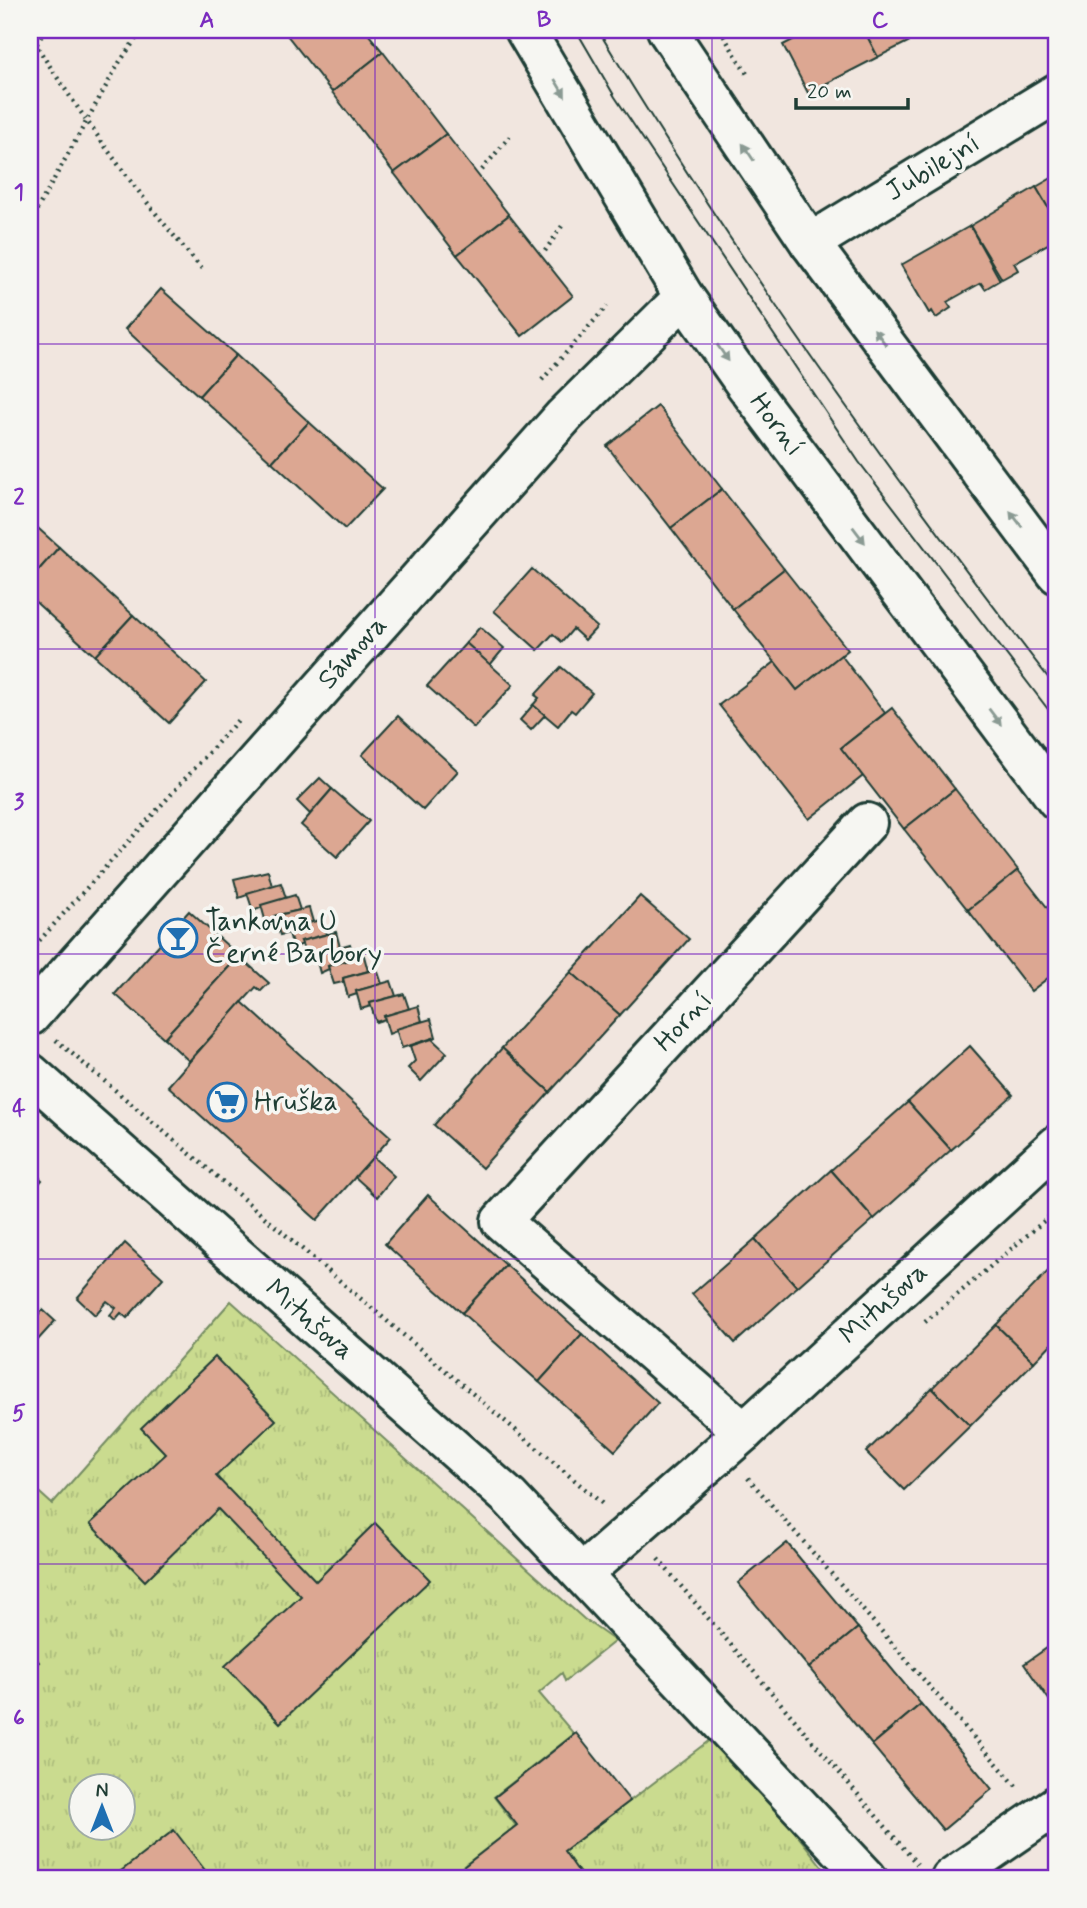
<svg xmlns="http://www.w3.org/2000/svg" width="1087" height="1908" font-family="Mynerve,sans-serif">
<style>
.grass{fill:url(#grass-tufts);stroke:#748c62;stroke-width:2;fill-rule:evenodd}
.building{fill:#dca792;stroke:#1f3d34;stroke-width:2}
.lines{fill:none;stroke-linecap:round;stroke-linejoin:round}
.street-casing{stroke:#1f3d34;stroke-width:44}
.path{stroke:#1f3d34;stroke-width:4.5;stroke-dasharray:2 5;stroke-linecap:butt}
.street{stroke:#f6f6f2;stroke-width:38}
.tram{stroke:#1f3d34;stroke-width:2}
.oneway{fill:#8a9a93}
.grid{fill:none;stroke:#7b2cbf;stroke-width:2;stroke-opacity:0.55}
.labels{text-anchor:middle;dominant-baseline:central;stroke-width:7;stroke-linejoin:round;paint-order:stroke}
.street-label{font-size:28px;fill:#1f3d34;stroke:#f6f6f2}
.poi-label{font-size:28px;fill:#1f3d34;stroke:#f6f6f2;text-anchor:start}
.neatline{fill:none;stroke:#7b2cbf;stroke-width:2.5}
.grid-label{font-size:23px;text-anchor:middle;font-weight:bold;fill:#7b2cbf}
</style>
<defs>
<pattern id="grass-tufts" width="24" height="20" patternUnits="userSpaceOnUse" patternTransform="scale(1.75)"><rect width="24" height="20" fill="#cadb8f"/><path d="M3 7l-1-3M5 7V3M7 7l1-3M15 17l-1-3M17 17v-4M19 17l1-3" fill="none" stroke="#adbd7c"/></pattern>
</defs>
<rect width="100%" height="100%" fill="#f1e6df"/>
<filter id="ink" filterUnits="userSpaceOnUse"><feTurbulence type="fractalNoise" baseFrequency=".0143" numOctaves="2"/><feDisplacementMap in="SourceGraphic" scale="14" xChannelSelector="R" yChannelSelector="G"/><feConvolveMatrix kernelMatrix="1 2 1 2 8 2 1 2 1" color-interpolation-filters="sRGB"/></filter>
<g filter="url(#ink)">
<g class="grass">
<path d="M231,1301L584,1619L615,1641L565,1681L562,1673L539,1693L574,1734L494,1797L516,1826L448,1878H30V1484L52,1504ZM80,1786H122V1828H80Z"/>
<polygon points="711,1739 783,1817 831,1878 581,1878 563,1852"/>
</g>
<g class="building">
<polygon points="283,30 365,30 383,52 332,92"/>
<polygon points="812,30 864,30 878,57 808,93 783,45"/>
<polygon points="864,30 932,30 878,57"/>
<polygon points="383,52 446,134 394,173 332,92"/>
<polygon points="446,134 509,215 457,255 394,173"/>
<polygon points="1057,175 1057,223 1036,187"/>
<polygon points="1036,187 1057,223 1057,247 1051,251 1048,244 1014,263 1018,270 1002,279 970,226"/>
<polygon points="509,215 573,296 522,336 457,255"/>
<polygon points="970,226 1000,280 985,289 981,283 947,302 951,308 936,318 932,311 929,313 901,265"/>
<polygon points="161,289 236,355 199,396 125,329"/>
<polygon points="236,355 309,422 272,462 199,396"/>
<polygon points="658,406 722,489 671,528 607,446"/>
<polygon points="309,422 383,489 345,529 272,462"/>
<polygon points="722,489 784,569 733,609 671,528"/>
<polygon points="30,521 59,547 30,580"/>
<polygon points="59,547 133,615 95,656 30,597 30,580"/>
<polygon points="532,569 597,627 585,640 573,629 562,642 553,634 538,650 494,611"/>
<polygon points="784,569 848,650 797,690 733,609"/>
<polygon points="133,615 206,682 169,723 95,656"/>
<polygon points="480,627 504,648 490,665 466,643"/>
<polygon points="466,643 513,685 474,728 427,686"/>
<polygon points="841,655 885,713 841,748 863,776 809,819 719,705 775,662 797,690"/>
<polygon points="561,667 592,693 575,713 571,710 558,726 533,705 539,698 535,695"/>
<polygon points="533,705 545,715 531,730 520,720"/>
<polygon points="892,708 955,789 904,829 841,748"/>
<polygon points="398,716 458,771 423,810 362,755"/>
<polygon points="320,778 332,789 310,814 297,801"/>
<polygon points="332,789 369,821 337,857 301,825"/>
<polygon points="955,789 1018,870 968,910 904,829"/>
<polygon points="1018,870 1057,920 1057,971 1031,991 968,910"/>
<polygon points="268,871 272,886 239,898 234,879"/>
<polygon points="281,883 286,898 253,911 247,893"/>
<polygon points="295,895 300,910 274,916 275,920 266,923 261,905"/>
<polygon points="640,896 689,939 620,1015 571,972"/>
<polygon points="309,908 313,922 288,929 289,933 280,935 274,916"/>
<polygon points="189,911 239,956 164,1038 115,994"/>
<polygon points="323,919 327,934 301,941 303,944 293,948 288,929"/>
<polygon points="336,932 340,947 307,959 301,941"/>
<polygon points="350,944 354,959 328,966 329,969 320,973 315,954"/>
<polygon points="239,956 269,983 261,991 256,987 189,1061 164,1038"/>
<polygon points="364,956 368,971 343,978 343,982 334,984 328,966"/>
<polygon points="377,969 382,984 356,991 357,994 348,997 343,978"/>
<polygon points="571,972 620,1015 550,1092 502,1048"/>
<polygon points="391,981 396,996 370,1003 371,1006 361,1009 356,991"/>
<polygon points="404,994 409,1009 384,1016 385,1019 376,1022 370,1003"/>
<polygon points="242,1002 391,1137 317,1220 168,1086"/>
<polygon points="418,1006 422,1021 389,1034 384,1016"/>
<polygon points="431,1019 436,1037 402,1048 396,1029"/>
<polygon points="432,1039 447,1053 421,1081 408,1068 415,1061 410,1046"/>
<polygon points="970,1046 1013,1095 951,1150 908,1102"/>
<polygon points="502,1048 550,1092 482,1168 434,1125"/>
<polygon points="908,1102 951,1150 874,1219 831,1170"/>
<polygon points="373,1157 394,1176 377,1197 355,1177"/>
<polygon points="30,1168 42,1180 30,1194"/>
<polygon points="831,1170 874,1219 797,1287 755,1239"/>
<polygon points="428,1195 506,1265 462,1313 385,1244"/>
<polygon points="755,1239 797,1287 735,1343 692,1294"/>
<polygon points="125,1243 163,1278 127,1318 121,1313 115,1320 110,1315 116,1308 107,1301 95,1315 77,1298"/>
<polygon points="1057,1262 1057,1338 1034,1362 996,1325"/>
<polygon points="506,1265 582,1334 539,1382 462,1313"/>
<polygon points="43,1310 55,1321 36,1342 30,1336 30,1324"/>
<polygon points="996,1325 1034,1362 970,1426 932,1388"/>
<polygon points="582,1334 658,1403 615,1451 539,1382"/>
<polygon points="215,1357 276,1420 216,1476 316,1581 375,1523 430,1580 280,1723 225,1666 301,1596 218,1509 145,1581 90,1524 166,1454 141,1428"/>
<polygon points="932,1388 970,1426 904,1490 866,1452"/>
<polygon points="787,1543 858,1628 809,1668 738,1583"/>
<polygon points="858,1628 921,1704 872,1745 809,1668"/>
<polygon points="1057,1641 1057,1711 1024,1664"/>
<polygon points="30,1650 39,1662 30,1670"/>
<polygon points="921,1704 992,1789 943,1830 872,1745"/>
<polygon points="576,1733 630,1801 564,1851 583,1878 449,1878 517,1825 495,1797"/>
<polygon points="174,1830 211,1878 112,1878"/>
</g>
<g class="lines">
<defs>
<g id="street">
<polyline points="525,30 684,297 743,381 1057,800"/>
<polyline points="667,30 810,243 1057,574"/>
<polyline points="810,243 1057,93"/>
<polyline points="30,1016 564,416 684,297"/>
<polyline points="30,1073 510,1498 867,1878"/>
<polyline points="744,1432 501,1221 867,823"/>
<polyline points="583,1573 744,1432 1057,1145"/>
<polyline points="951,1878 1057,1805"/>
</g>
</defs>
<use href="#street" class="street-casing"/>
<g class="path">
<path d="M45,30L36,45C87,124 141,199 203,270"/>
<polyline points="720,30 749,77"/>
<polyline points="30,56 35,45"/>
<polyline points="482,170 511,135"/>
<polyline points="30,222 119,63 142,30"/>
<polyline points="545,251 562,226"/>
<polyline points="542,380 607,306"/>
<polyline points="30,951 238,720"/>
<polyline points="56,1040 605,1506"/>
<polyline points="925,1322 1057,1210"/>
<polyline points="748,1478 1018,1788"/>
<polyline points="658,1559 917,1864"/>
</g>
<use href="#street" class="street"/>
<g class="tram">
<polyline points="576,30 615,97 859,462 1057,721"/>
<path d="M598,30C736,259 893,478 1057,689"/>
</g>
</g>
<defs><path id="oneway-solid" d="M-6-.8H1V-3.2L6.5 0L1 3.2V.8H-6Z" transform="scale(1.75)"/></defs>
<g class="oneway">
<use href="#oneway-solid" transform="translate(560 88) rotate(59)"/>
<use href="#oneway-solid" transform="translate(748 152) rotate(-124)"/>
<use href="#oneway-solid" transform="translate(880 337) rotate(-127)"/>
<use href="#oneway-solid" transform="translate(723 353) rotate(55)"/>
<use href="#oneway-solid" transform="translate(1016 519) rotate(-127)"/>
<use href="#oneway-solid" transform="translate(859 535) rotate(53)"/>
<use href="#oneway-solid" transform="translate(995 717) rotate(53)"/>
</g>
</g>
<path class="grid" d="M375,30V1878M712,30V1878M30,344H1057M30,649H1057M30,954H1057M30,1259H1057M30,1564H1057"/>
<defs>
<symbol id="bar-ring" viewBox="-11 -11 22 22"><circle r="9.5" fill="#f6f6f2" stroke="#1f6fb2" stroke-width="1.5"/><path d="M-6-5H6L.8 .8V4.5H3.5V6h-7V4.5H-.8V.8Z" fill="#1f6fb2"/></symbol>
<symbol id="supermarket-ring" viewBox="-11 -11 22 22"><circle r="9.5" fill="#f6f6f2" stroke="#1f6fb2" stroke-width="1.5"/><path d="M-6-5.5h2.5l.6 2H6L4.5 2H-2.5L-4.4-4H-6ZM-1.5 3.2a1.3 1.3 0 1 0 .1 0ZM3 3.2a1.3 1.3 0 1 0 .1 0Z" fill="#1f6fb2"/></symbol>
</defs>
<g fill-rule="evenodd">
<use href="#bar-ring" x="156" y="916" width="44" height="44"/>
<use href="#supermarket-ring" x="205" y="1080" width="44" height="44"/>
</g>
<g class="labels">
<g class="street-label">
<text transform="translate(933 168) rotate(-31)">Jubilejní</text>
<text transform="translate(776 425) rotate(53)">Horní</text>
<text transform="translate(353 653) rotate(-48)">Sámova</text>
<text transform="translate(684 1022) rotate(-47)">Horní</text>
<text transform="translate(884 1304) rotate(-42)">Mitušova</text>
<text transform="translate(309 1320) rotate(41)">Mitušova</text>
</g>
<g class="poi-label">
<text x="205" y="922">Tankovna U<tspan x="205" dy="32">Černé Barbory</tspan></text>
<text x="254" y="1102">Hruška</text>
</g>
</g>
<rect width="1087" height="1908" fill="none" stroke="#f6f6f2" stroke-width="77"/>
<g transform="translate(102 1807)"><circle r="33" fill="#f6f6f2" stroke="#a0aca6" stroke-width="2"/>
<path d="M0-5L12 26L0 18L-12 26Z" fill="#1f6fb2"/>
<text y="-10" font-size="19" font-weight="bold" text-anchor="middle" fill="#1f3d34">N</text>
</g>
<path d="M796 98v10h112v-10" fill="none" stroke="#1f3d34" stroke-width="3.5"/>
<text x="807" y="98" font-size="21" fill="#1f3d34" stroke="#f6f6f2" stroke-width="5" paint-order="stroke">20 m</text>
<rect x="38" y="38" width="1010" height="1832" class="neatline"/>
<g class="grid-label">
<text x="207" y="27">A</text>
<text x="544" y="27">B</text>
<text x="880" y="27">C</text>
<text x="19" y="199">1</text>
<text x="19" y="504">2</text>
<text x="19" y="809">3</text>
<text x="19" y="1115">4</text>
<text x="19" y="1420">5</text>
<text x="19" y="1725">6</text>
</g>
</svg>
